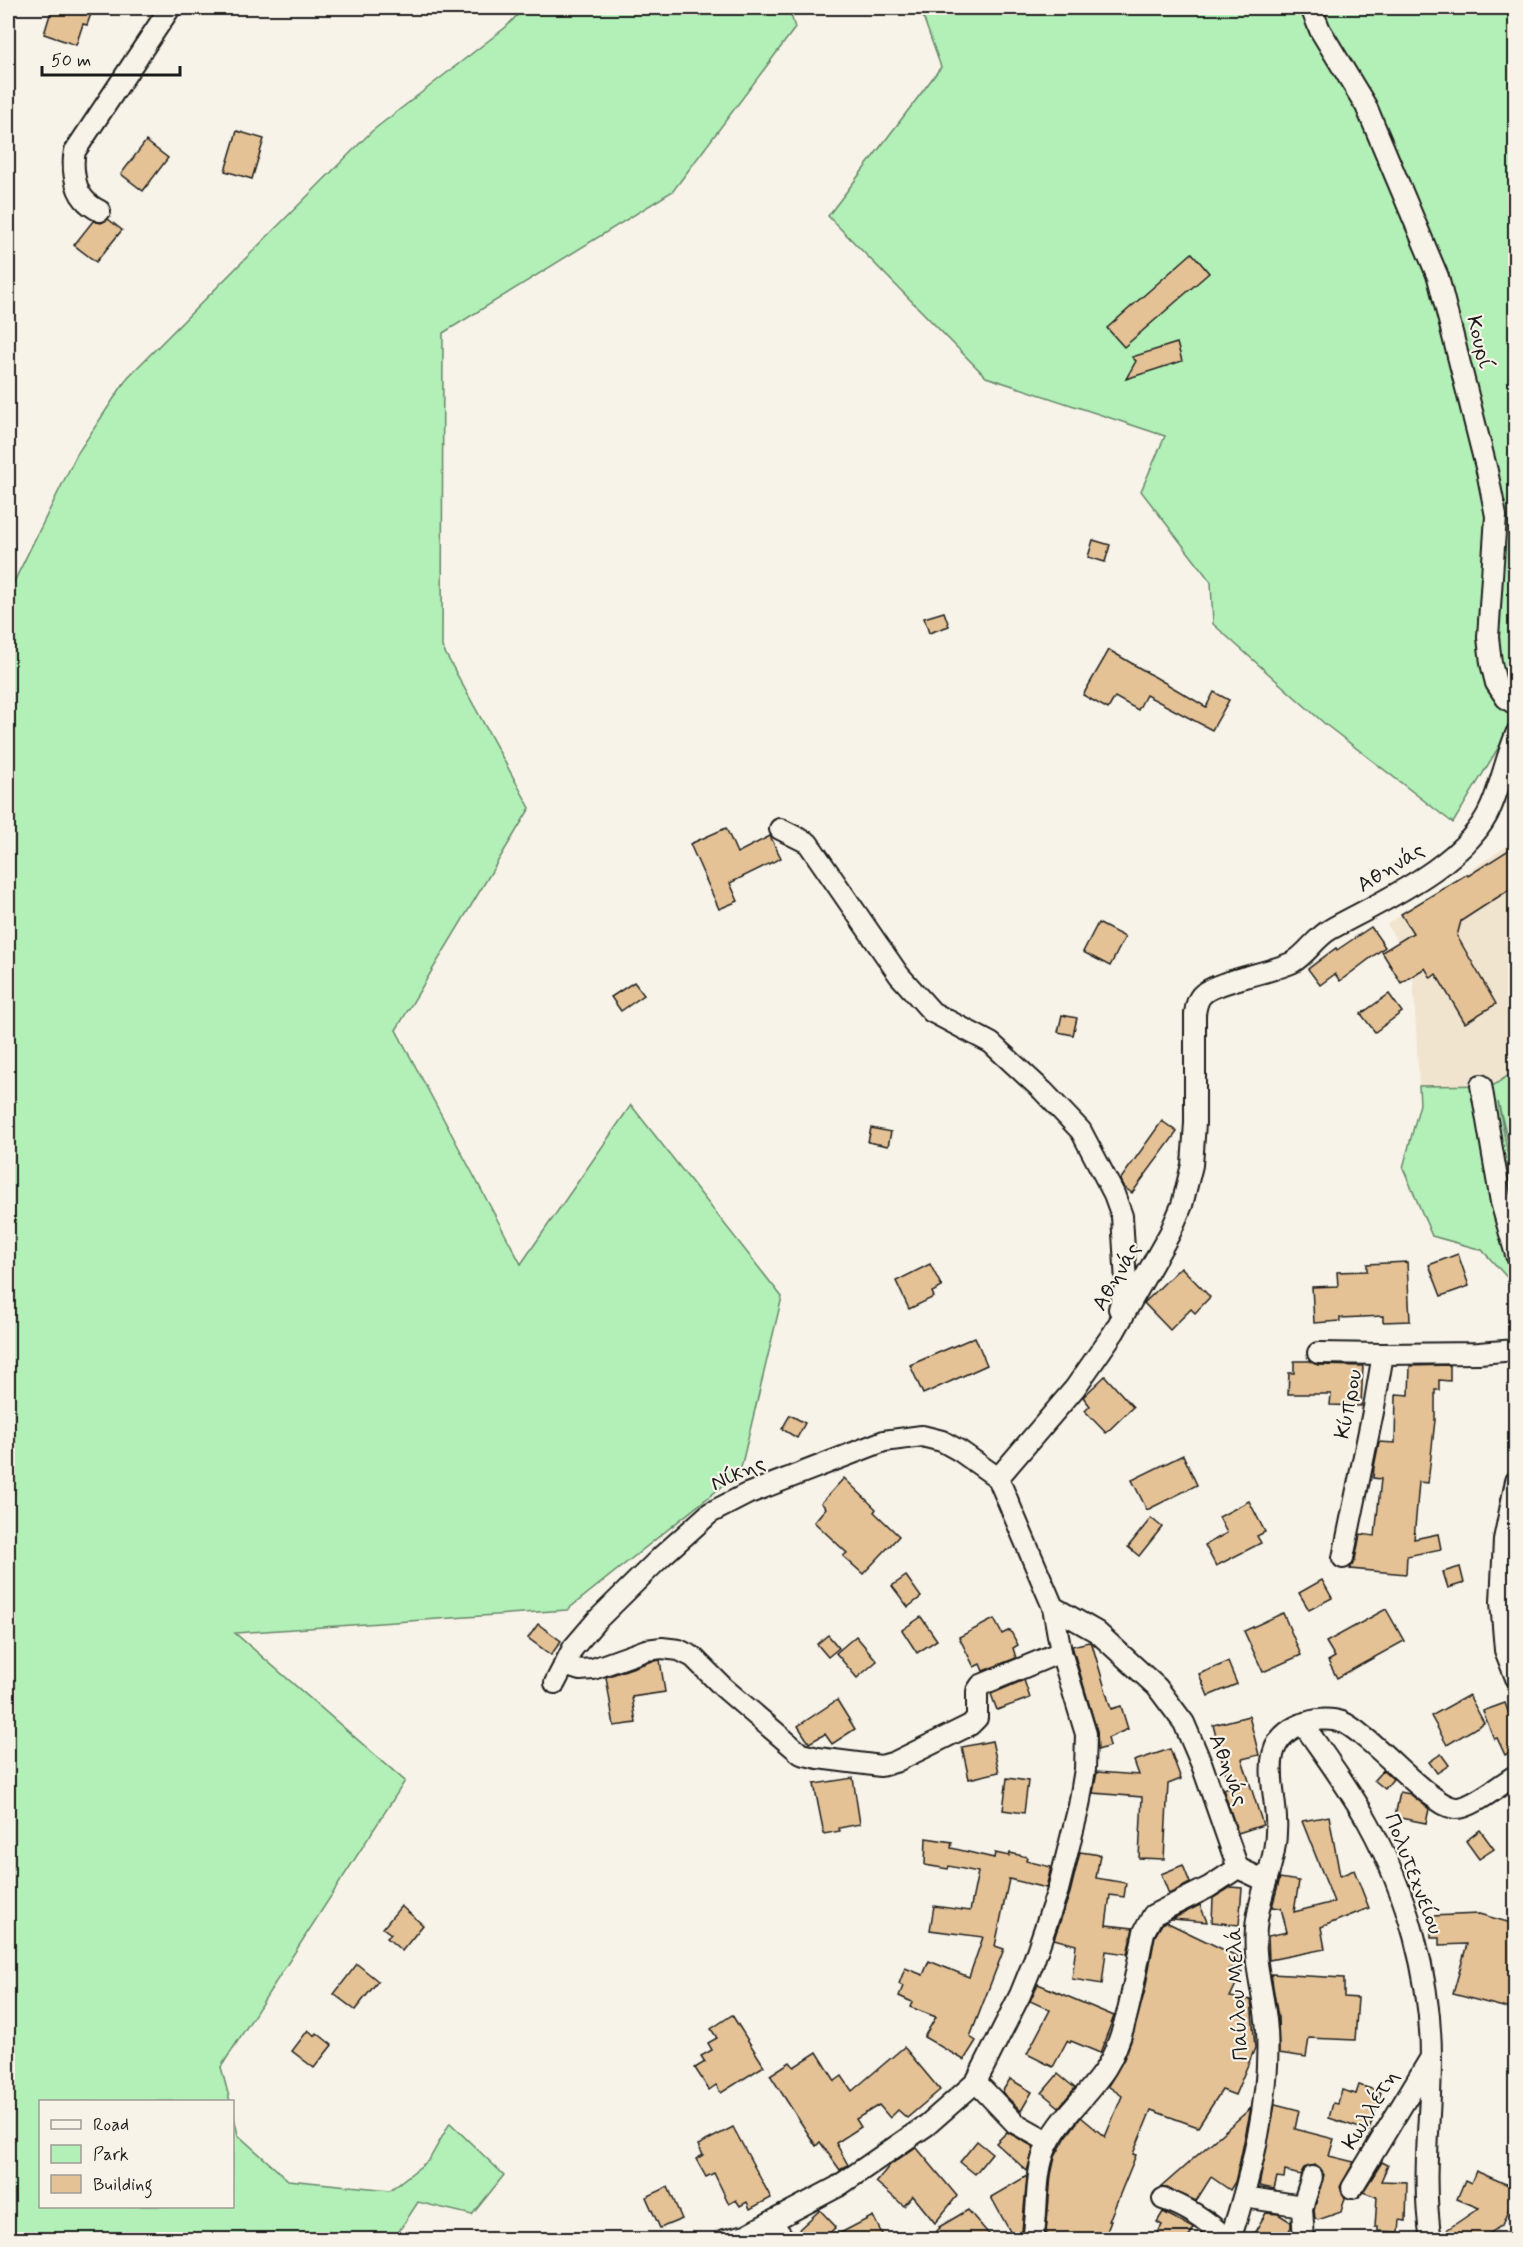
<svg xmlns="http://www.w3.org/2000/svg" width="1523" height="2247" font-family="Mynerve,sans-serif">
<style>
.built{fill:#f1e4cf}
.green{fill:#b2f0b7;stroke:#67866a;stroke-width:1.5}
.building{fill:#e4c296;stroke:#1c1c1c;stroke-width:1.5}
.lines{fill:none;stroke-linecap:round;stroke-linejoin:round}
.minor-casing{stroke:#1c1c1c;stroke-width:24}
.minor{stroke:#f7f3e8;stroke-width:20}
.labels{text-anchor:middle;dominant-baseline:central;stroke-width:4.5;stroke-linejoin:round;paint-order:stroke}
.street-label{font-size:22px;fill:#1c1c1c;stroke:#f7f3e8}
</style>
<rect width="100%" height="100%" fill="#f7f3e8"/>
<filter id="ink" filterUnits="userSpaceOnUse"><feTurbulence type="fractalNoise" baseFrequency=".0167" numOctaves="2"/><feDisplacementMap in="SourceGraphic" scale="12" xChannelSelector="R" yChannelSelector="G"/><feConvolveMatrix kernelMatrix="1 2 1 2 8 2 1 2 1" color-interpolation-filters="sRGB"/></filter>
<g filter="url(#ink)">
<polygon class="built" points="1515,841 1515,1071 1494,1085 1419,1086 1413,975 1416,973 1387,924"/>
<g class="green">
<polygon points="524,8 789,8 795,28 673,191 443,333 442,647 530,808 396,1030 521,1264 631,1105 782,1297 740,1472 567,1610 235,1633 405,1781 221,2067 230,2101 40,2102 40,2206 232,2206 233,2112 238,2135 288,2180 390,2190 429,2160 450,2123 504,2175 472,2215 418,2202 394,2239 8,2239 8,594 77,454 128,377 372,131 506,27"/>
<polygon points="920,8 1515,8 1515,720 1453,823 1325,724 1213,624 1211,582 1141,491 1165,436 986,377 828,216 941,67"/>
<polygon points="1515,1071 1515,1169 1498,1102 1515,1192 1515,1286 1482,1250 1432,1236 1403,1168 1420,1104 1419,1086 1494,1085"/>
</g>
<g class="building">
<polygon points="52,8 93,8 87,25 83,24 76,45 44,34"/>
<polygon points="237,131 264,139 252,179 225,171"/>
<polygon points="146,141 168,158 143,191 121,174"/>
<polygon points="108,219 122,230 96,262 74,245 93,221 101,223"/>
<polygon points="1192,253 1209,273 1124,347 1107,328"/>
<polygon points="1177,343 1182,361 1126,379 1136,361 1132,357"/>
<polygon points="1093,540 1110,545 1105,562 1088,557"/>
<polygon points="944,612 949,626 929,633 924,618"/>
<polygon points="1109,650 1206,707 1214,692 1229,700 1212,730 1146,695 1138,710 1115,697 1108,709 1083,695"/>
<polygon points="726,828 737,853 770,836 781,858 730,883 738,901 719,909 690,844"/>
<polygon points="1515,846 1515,886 1461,921 1457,936 1496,1004 1465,1023 1436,974 1431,978 1425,968 1401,983 1382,952 1413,933 1401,914 1467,874 1468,876"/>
<polygon points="1098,923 1125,937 1110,966 1083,952"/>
<polygon points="1371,927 1385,947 1340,981 1335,974 1320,985 1308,969 1336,948 1337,950"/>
<polygon points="634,982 644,995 621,1011 611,997"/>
<polygon points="1389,994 1402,1012 1375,1032 1361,1014"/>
<polygon points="1062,1015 1077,1018 1073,1035 1058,1032"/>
<polygon points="1162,1121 1177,1132 1132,1193 1124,1187 1120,1180"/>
<polygon points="871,1128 891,1132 888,1146 868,1142"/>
<polygon points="1458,1254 1469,1286 1441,1296 1429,1265"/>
<polygon points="1407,1262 1410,1321 1383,1322 1383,1316 1340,1318 1340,1321 1314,1323 1312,1287 1338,1286 1337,1272 1367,1271 1367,1264"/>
<polygon points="930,1264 942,1287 932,1292 934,1297 909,1309 896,1281"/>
<polygon points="1181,1267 1210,1297 1195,1313 1191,1309 1170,1330 1144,1303"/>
<polygon points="975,1337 987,1365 923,1394 910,1365"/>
<polygon points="1294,1361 1309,1361 1318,1365 1363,1366 1361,1406 1330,1405 1331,1394 1288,1394 1289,1373 1294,1373"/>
<polygon points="1450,1365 1450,1381 1439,1380 1439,1390 1435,1390 1435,1420 1428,1483 1419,1482 1414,1539 1438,1534 1441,1549 1407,1556 1406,1574 1350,1569 1355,1560 1360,1534 1375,1536 1381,1479 1373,1478 1374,1467 1379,1442 1395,1443 1396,1394 1409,1395 1410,1366"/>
<polygon points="1105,1376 1133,1407 1106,1433 1085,1411 1090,1406 1083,1397"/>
<polygon points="790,1415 805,1423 797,1438 782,1429"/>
<polygon points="1183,1455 1197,1485 1147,1510 1132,1480"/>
<polygon points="844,1478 876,1509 874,1512 899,1536 863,1574 843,1556 847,1553 814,1522 826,1508 821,1503"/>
<polygon points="1249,1501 1265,1532 1257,1536 1261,1543 1216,1566 1205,1545 1227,1533 1219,1517"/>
<polygon points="1151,1518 1162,1527 1139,1556 1128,1547"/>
<polygon points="1460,1567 1464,1583 1448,1588 1443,1572"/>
<polygon points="906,1576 921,1597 908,1607 892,1586"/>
<polygon points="1322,1580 1332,1598 1309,1610 1299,1593"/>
<polygon points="1386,1609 1404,1641 1337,1678 1328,1661 1335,1657 1326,1642"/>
<polygon points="1283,1613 1301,1655 1263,1672 1244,1631"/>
<polygon points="921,1617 937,1640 917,1653 902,1630"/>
<polygon points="994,1619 1002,1634 1010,1630 1018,1645 1013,1648 1016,1658 983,1671 980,1664 974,1667 959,1637"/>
<polygon points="538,1624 561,1641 551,1655 528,1638"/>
<polygon points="828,1635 839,1648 828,1657 817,1644"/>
<polygon points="856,1636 877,1661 857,1678 836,1653"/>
<polygon points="1089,1642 1092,1644 1111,1709 1121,1706 1128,1729 1108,1738 1110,1746 1098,1750 1097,1731 1072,1646"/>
<polygon points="660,1660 665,1692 632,1697 636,1723 614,1726 606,1677 649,1662"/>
<polygon points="1228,1662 1237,1684 1208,1696 1199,1674"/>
<polygon points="1024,1680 1030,1698 997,1710 991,1694"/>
<polygon points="1469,1695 1484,1723 1447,1745 1431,1716"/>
<polygon points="837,1700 855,1729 832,1744 825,1734 809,1743 798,1726"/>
<polygon points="1505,1703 1515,1730 1515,1750 1505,1755 1497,1738 1494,1739 1483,1711"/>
<polygon points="1249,1716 1259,1755 1242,1759 1263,1825 1238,1833 1223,1789 1229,1787 1213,1725"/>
<polygon points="992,1741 999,1772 969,1779 962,1747"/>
<polygon points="1170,1749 1181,1779 1168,1784 1164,1859 1139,1858 1142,1797 1093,1793 1097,1772 1139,1775 1134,1761"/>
<polygon points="1441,1754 1449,1765 1437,1773 1429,1762"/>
<polygon points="1383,1770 1393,1779 1385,1789 1374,1780"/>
<polygon points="853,1778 860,1824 839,1828 840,1831 824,1834 814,1784"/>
<polygon points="1007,1778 1028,1781 1024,1813 1003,1810"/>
<polygon points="1400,1792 1410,1794 1429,1809 1426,1823 1395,1817"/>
<polygon points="1329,1816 1340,1876 1354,1870 1369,1908 1321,1927 1325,1949 1269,1960 1268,1936 1287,1932 1281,1908 1272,1907 1280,1878 1299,1881 1294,1912 1334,1902 1302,1821"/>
<polygon points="1480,1830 1494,1849 1479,1859 1466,1841"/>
<polygon points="926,1838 952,1842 951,1848 994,1858 995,1853 1009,1856 1010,1853 1027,1857 1026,1861 1051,1867 1046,1888 1009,1879 995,1946 1004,1949 970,2037 976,2041 964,2060 924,2037 936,2017 910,2007 912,2002 899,1996 903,1986 899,1984 905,1968 923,1975 929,1961 969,1977 983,1937 930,1930 934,1906 970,1911 978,1872 949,1866 948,1869 925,1865"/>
<polygon points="1080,1852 1100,1855 1096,1878 1126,1883 1124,1897 1110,1895 1106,1925 1133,1928 1127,1954 1106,1951 1102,1984 1072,1979 1076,1945 1054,1939 1070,1893"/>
<polygon points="1183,1865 1190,1883 1169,1894 1161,1874"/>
<polygon points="1231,1887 1242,1888 1239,1925 1212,1922 1213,1898"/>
<polygon points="1200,1905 1207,1922 1172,1919"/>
<polygon points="401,1906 423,1925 402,1951 387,1938 391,1934 383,1928"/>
<polygon points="1479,1914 1515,1924 1515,2010 1453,1994 1467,1944 1439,1945 1439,1938 1431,1938 1431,1916"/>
<polygon points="1166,1922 1245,1960 1245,1965 1229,1969 1229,1971 1242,1972 1230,1997 1251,2000 1255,2048 1235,2095 1222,2090 1198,2127 1151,2110 1133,2154 1136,2155 1109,2221 1111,2221 1104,2240 1059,2240 1046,2234 1051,2175 1055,2157 1066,2137 1081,2117 1105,2137 1122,2096 1108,2086 1124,2059 1131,2041 1145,1990 1155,1936 1162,1924"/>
<polygon points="357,1964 378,1981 355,2010 334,1994"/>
<polygon points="1271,1974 1344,1978 1344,1997 1358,1998 1355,2040 1309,2038 1306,2057 1279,2053 1278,2017"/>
<polygon points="1038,1984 1114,2016 1100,2053 1071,2041 1070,2043 1067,2041 1053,2067 1027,2054 1050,2010 1030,2001"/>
<polygon points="732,2015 764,2066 721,2093 716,2085 709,2090 695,2068 705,2062 701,2056 712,2050 708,2043 717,2038 711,2029"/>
<polygon points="308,2030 315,2036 317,2033 332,2045 314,2068 292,2051"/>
<polygon points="904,2047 940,2090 907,2118 898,2110 890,2118 879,2105 856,2119 861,2127 836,2143 848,2165 840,2170 820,2142 816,2146 770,2075 790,2062 794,2067 817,2052 835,2081 842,2076 852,2091"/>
<polygon points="1058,2074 1075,2088 1059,2107 1042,2093"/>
<polygon points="1010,2079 1032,2092 1021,2111 1002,2092"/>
<polygon points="1359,2085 1381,2092 1369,2131 1329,2118 1333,2103 1338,2104 1342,2090 1356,2094"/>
<polygon points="1275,2104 1299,2110 1295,2129 1334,2139 1329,2156 1354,2162 1340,2187 1345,2198 1341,2212 1318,2220 1315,2218 1314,2210 1324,2175 1320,2169 1315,2165 1304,2168 1300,2175 1285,2171 1284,2178 1277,2177 1274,2189 1259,2186"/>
<polygon points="1251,2108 1240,2161 1235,2182 1230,2190 1211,2177 1196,2201 1167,2188 1160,2188"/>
<polygon points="733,2127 771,2198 750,2209 747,2202 740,2206 736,2200 729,2204 714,2173 706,2177 696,2159 703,2155 698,2145"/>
<polygon points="1007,2132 1034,2147 1027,2171 996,2143"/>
<polygon points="977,2141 992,2153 975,2174 960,2162"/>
<polygon points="916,2147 957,2196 935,2223 913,2196 904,2206 876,2182 890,2165"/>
<polygon points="1382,2162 1388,2165 1381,2181 1407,2182 1406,2221 1400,2220 1399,2232 1378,2231 1378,2227 1375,2227 1377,2197 1363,2192"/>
<polygon points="1476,2171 1515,2188 1515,2194 1502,2225 1480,2240 1443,2240 1442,2233 1479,2208 1457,2199 1465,2180 1471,2183"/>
<polygon points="1027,2176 1022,2231 1013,2237 991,2197"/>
<polygon points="668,2187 682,2219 660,2228 646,2197"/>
<polygon points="820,2210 836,2227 822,2240 797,2240 795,2233"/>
<polygon points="968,2210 994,2240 927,2240 940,2228 939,2227"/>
<polygon points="1163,2212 1194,2228 1187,2240 1154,2240 1162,2225 1157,2222"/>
<polygon points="1266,2213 1278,2214 1291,2222 1291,2227 1284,2240 1250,2240"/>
<polygon points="873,2216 885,2240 827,2240"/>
</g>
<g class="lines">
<defs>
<g id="minor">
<polyline points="1311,8 1320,30 1366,106 1438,277 1487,471 1496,516 1488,637 1491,663 1496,683 1506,698 1516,705"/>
<path d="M100,211C94,208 88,204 84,199C74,188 72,164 75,151L170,8"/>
<polyline points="780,829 808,843 899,975 932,1012 991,1043 1043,1091 1081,1131 1114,1194 1122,1216 1126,1283 1119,1309"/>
<polyline points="1481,1085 1501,1202 1516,1255"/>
<polyline points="1318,1353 1383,1354"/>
<polyline points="1516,1481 1504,1540 1501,1602 1505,1650 1516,1678"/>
<polyline points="1343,1558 1374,1407 1383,1354 1479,1353 1516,1350"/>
<polyline points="564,1665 580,1670 593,1669 646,1650 662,1648 679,1650 693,1657 724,1688 801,1754 818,1758 881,1766 895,1762 970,1725 977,1718 977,1691 981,1685 1061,1652"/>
<polyline points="555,1683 573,1648 597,1620 662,1556 710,1513 747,1494 884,1441 922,1436 942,1441 960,1451 998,1478"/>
<path d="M1303,1724C1325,1756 1349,1788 1368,1822C1407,1893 1431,1977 1431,2058C1431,2119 1421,2178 1431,2240"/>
<path d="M1266,1881L1238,1868L1202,1765L1184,1723L1157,1687L1097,1632L1053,1607L998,1478L1075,1388L1114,1332L1170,1233L1182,1205L1192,1165L1195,1123V1014C1196,1007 1197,999 1203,994C1216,981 1271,973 1293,962C1307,954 1316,937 1331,929C1382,901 1467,864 1491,807C1501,784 1506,758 1516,734"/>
<polyline points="976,2082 1015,2123 1049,2142"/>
<polyline points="1352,2188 1430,2059"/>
<polyline points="1244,2197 1296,2205 1302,2208"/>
<path d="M1163,2199C1188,2207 1209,2222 1228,2240"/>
<polyline points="771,2222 785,2240"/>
<polyline points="725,2240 746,2235 837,2187 927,2125 976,2082 1020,1995 1033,1963 1058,1890 1079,1806 1085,1769 1086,1734 1061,1652 1053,1607"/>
<path d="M1033,2240C1038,2213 1035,2178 1044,2153C1055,2122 1088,2096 1106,2068C1128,2033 1135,1973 1144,1932L1153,1915L1209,1887L1238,1868"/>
<path d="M1230,2240C1251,2176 1271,2099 1267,2031C1265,1995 1253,1966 1256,1928C1259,1889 1279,1860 1276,1818C1274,1781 1258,1741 1302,1724C1314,1719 1330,1718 1342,1722C1350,1725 1358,1732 1364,1737C1387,1755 1406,1777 1429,1794C1438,1800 1446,1808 1457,1808C1473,1808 1501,1784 1516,1775"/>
<polyline points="1304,2240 1302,2208 1312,2177"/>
</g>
</defs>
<use href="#minor" class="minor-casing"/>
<use href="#minor" class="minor"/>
</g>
</g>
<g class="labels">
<g class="street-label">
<text transform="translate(1479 342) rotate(76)">Κουρί</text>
<text transform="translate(1391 868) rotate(-32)">Αθηνάς</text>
<text transform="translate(1117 1277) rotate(-60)">Αθηνάς</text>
<text transform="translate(1349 1404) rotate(-79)">Κύπρου</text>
<text transform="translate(738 1474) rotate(-24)">Νίκης</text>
<text transform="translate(1228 1770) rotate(69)">Αθηνάς</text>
<text transform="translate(1413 1874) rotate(69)">Πολυτεχνείου</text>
<text transform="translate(1238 1994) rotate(-93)">Παύλου Μελά</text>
<text transform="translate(1371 2110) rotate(-59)">Κωλλέτη</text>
</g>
</g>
<rect width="1523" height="2247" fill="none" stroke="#f7f3e8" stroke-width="30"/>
<rect x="15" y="15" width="1493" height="2217" fill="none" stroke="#1c1c1c" stroke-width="2" filter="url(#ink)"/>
<rect x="39" y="2100" width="195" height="108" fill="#f7f3e8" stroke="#9f9d96" stroke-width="1.5"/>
<rect x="51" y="2120" width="30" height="9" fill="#f7f3e8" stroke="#9f9d96" stroke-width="1.5"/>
<text x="93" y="2130" font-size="18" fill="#1c1c1c">Road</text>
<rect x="51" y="2145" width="30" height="18" fill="#b2f0b7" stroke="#9f9d96" stroke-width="1.5"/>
<text x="93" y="2160" font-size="18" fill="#1c1c1c">Park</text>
<rect x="51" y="2175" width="30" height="18" fill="#e4c296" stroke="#9f9d96" stroke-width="1.5"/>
<text x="93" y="2190" font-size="18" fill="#1c1c1c">Building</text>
<path d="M42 66v9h138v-9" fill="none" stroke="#1c1c1c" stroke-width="3"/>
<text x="51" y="66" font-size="18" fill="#1c1c1c" stroke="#f7f3e8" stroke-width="4.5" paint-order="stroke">50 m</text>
</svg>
